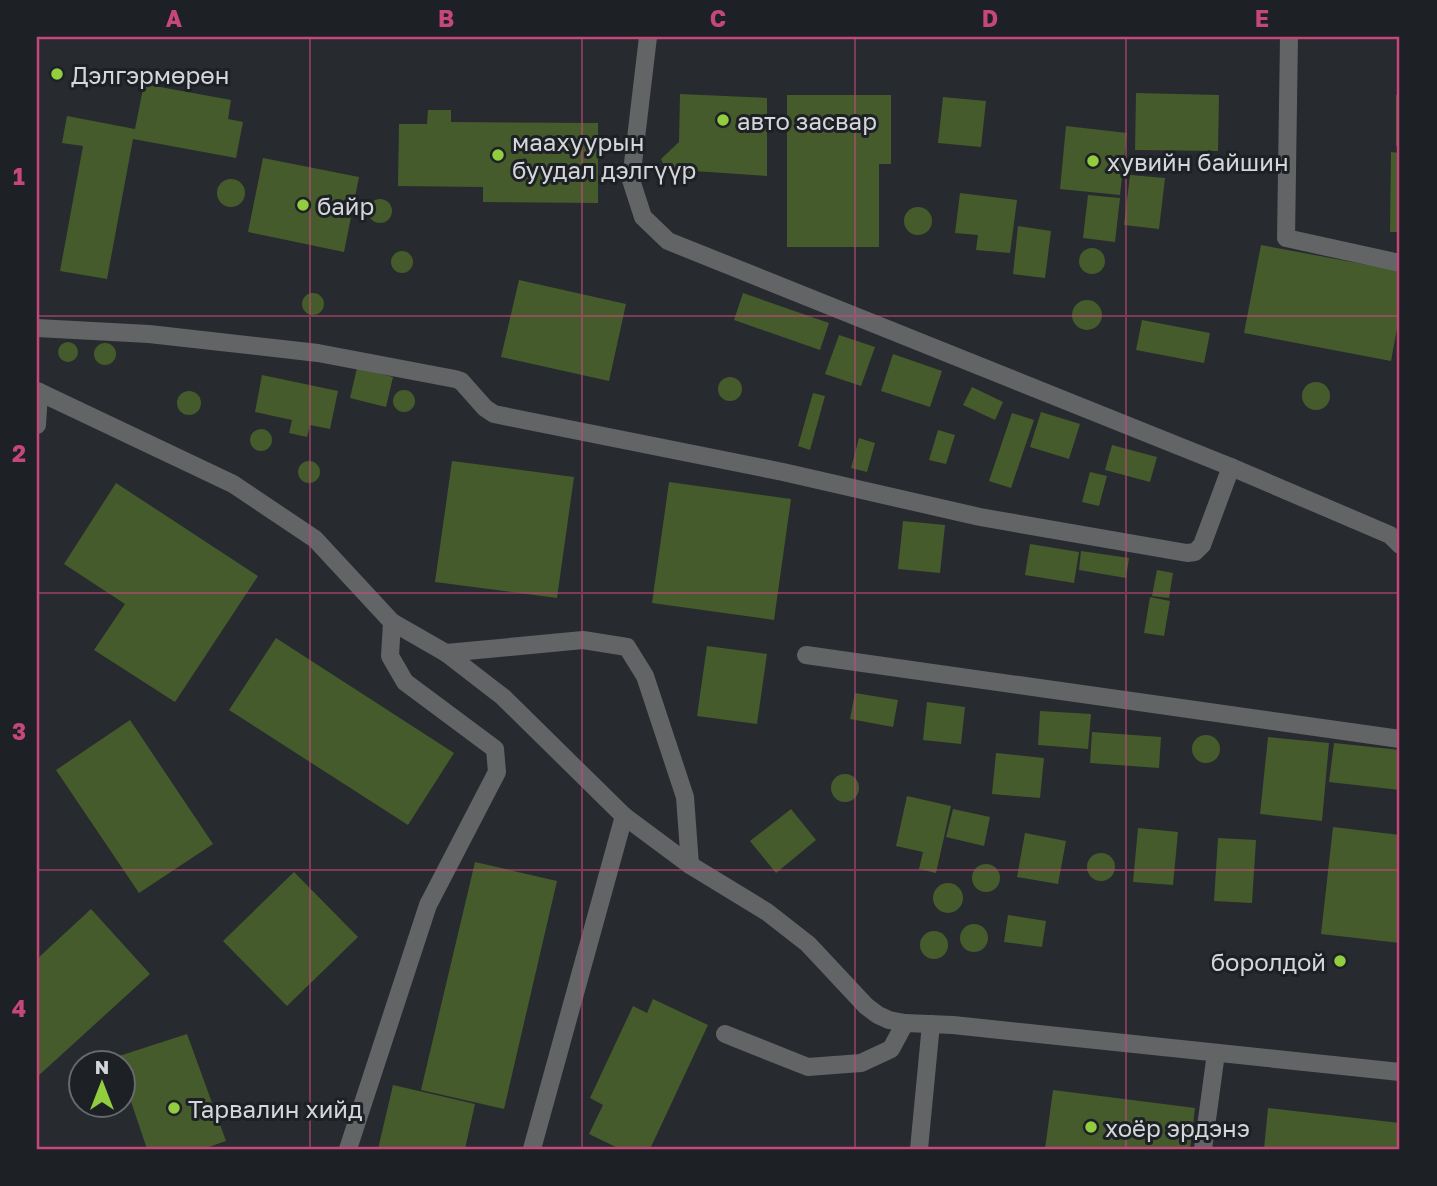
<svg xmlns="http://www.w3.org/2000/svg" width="1437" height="1186" font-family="'Golos Text',sans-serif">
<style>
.building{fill:#455b2c}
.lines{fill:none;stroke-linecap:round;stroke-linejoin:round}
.minor{stroke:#626466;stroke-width:18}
.grid{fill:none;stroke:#c6487a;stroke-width:2;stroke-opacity:0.55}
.poi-dot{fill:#92cd3f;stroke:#1d2125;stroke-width:2.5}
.labels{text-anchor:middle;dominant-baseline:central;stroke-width:6;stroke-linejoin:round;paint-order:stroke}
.poi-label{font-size:24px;fill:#d4d6d9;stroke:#1d2125;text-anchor:start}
.neatline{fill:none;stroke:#c6487a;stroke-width:2.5}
.grid-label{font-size:23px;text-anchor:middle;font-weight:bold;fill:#c6487a}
</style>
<rect width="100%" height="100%" fill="#272a2f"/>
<g class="building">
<polygon points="144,84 231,100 228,119 243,122 236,158 133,139 107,279 60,271 83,146 62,143 67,116 135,129"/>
<polygon points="1136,93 1219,95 1218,151 1135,150"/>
<polygon points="680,94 767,98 767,176 694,171 685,176 674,177 665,168 661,159 679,142"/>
<polygon points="787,95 891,95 891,164 879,164 879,247 787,247"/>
<rect x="1396" y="95" width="4" height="51"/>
<polygon points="943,97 986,101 981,147 938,143"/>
<polygon points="428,110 451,110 451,122 598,123 598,203 483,202 483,187 398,186 399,124 427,124"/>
<polygon points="1066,126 1127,133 1120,195 1060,189"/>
<polygon points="1391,152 1400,153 1400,232 1390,232"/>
<polygon points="263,158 359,177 344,252 248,232"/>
<polygon points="1130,175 1165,178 1159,229 1124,225"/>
<circle cx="231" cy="193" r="14"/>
<polygon points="960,193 1017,200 1010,253 976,250 978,235 955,233"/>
<polygon points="1088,195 1120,198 1115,242 1083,238"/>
<circle cx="380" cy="211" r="12"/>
<circle cx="918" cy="221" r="14"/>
<polygon points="1018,226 1051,231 1045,278 1013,274"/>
<polygon points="1261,245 1400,271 1400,312 1391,361 1244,333"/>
<circle cx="1092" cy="261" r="13"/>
<circle cx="402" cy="262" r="11"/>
<polygon points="519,280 626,304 609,381 501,357"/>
<circle cx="313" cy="304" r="11"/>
<polygon points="743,293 829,323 820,350 734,320"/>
<circle cx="1087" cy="315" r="15"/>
<polygon points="1142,320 1210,333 1204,363 1136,350"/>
<polygon points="839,335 875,347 861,386 825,374"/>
<circle cx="68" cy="352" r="10"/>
<circle cx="105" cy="354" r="11"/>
<polygon points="893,354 942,371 930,407 881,391"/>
<polygon points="357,368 393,377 386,407 350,398"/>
<polygon points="262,375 338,391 330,429 310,425 307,437 289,433 292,420 255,412"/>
<circle cx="730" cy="389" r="12"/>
<circle cx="1316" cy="396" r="14"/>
<polygon points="972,387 1003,402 995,420 963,405"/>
<circle cx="404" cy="401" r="11"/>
<circle cx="189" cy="403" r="12"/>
<polygon points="813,393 825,396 810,450 798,446"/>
<polygon points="1041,412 1080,424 1069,459 1030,447"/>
<polygon points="1012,413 1034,420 1011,488 989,481"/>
<circle cx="261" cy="440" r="11"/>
<polygon points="938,430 955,435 946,464 929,460"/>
<polygon points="859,438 875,443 867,472 851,468"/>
<polygon points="1112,445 1157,457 1150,482 1105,470"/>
<circle cx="309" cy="472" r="11"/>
<polygon points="452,461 574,477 557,598 435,582"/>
<polygon points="1090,472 1107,476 1099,506 1082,502"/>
<polygon points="669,482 791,499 774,620 652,603"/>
<polygon points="116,483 258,576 175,702 94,650 125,604 64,564"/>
<polygon points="903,521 945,525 940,573 898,569"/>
<polygon points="1030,544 1079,552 1074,583 1025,575"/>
<polygon points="1081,551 1129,558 1126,578 1079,570"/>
<polygon points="1157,570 1173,573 1169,598 1152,596"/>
<polygon points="1150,597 1170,601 1164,636 1144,633"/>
<polygon points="276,638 454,753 408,825 229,710"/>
<polygon points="707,646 767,654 757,724 697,716"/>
<polygon points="855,693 898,700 893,727 850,719"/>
<polygon points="927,702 965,707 961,744 923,740"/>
<polygon points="1040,711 1091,714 1088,749 1038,745"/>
<polygon points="130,720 213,844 139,893 56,770"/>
<polygon points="1092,732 1161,737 1159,768 1090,763"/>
<circle cx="1206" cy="749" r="14"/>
<polygon points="1268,737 1329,743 1322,821 1260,814"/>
<polygon points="1334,743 1400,750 1400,790 1329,782"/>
<polygon points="996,753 1044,758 1040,798 992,794"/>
<circle cx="845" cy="788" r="14"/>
<polygon points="907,796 951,806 936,873 919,869 923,852 896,846"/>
<polygon points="791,809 816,840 776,873 750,841"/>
<polygon points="953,809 990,817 984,846 946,837"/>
<polygon points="1333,827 1400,835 1400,943 1321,934"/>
<polygon points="1138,828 1178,832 1173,885 1133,882"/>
<polygon points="1025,833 1066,841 1058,884 1017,877"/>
<polygon points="1218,838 1256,840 1252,903 1214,901"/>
<circle cx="1101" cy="867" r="14"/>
<polygon points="475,862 557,881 504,1109 421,1090"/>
<circle cx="986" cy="878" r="14"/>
<polygon points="294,872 358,937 287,1006 223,941"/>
<circle cx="948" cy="898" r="15"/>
<polygon points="91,909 150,974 37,1077 37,959"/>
<polygon points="1008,915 1046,921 1042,947 1004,942"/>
<circle cx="974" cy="938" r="14"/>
<circle cx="934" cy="945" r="14"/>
<polygon points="653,999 708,1025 650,1149 620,1149 589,1134 603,1105 590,1098 633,1006 647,1013"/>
<polygon points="187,1034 226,1141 203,1149 147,1149 122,1075 122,1064 119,1064 116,1057"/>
<polygon points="393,1085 475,1104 465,1149 378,1149"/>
<polygon points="1053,1090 1195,1108 1190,1149 1045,1149"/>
<polygon points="1268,1108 1400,1123 1400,1149 1264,1149"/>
</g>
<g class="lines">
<g class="minor">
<polyline points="648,37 631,180 643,217 668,241 1231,467 1390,535 1400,545"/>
<polyline points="1289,37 1286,238 1400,263"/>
<polyline points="37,328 149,334 318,353 455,379 461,381 485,408 494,414 783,472 980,517 1187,553 1195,552 1202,545 1231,467"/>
<polyline points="37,391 233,484 315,539 392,622 446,653 503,697 624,816 690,865 767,912 808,944 866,1006 878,1015 889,1020 905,1023 953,1025 1400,1072"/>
<polyline points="37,425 39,392"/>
<polyline points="446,653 583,640 627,647 645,676 685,797 690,865"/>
<polyline points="806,655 1400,739"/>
<polyline points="725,1034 808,1067 861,1063 891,1049 905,1023"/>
<polyline points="348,1149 428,905 497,772 495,749 405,682 390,656 392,622"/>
<polyline points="532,1149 624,816"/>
<polyline points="919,1149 931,1024"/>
<polyline points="1203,1149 1216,1053"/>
</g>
</g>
<path class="grid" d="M310,37V1149M582,37V1149M855,37V1149M1126,37V1149M37,316H1400M37,593H1400M37,870H1400"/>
<g class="poi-dot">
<circle cx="57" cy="74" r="7"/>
<circle cx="723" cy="120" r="7"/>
<circle cx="498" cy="155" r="7"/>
<circle cx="1093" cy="161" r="7"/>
<circle cx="303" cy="205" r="7"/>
<circle cx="1340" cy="961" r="7"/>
<circle cx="174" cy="1108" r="7"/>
<circle cx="1091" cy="1127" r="7"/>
</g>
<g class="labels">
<g class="poi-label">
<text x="71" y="74">Дэлгэрмөрөн</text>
<text x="737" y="120">авто засвар</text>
<text x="512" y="141">маахуурын<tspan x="512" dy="28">буудал дэлгүүр</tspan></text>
<text x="1107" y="161">хувийн байшин</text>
<text x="317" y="205">байр</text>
<text x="1326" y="961" text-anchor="end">боролдой</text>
<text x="188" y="1108">Тарвалин хийд</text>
<text x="1105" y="1127">хоёр эрдэнэ</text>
</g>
</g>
<rect width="1437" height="1186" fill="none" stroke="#1d2125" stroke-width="77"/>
<g transform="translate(102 1084)"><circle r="33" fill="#1d2125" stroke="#66696d" stroke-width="2"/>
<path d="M0-5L12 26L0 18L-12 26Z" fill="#92cd3f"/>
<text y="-10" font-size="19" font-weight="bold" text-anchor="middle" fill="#d4d6d9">N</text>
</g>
<rect x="38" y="38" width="1360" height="1110" class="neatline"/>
<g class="grid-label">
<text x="174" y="27">A</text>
<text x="446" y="27">B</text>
<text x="718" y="27">C</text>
<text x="990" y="27">D</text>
<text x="1262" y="27">E</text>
<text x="19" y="185">1</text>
<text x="19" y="462">2</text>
<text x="19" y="740">3</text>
<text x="19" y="1017">4</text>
</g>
</svg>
